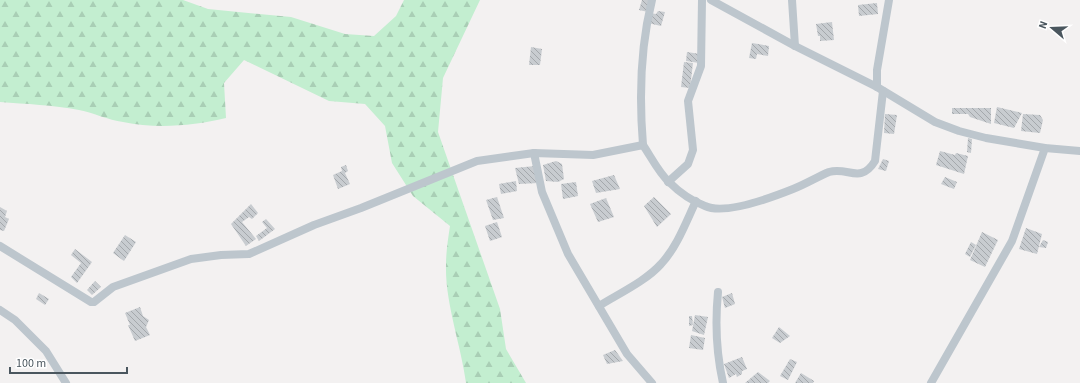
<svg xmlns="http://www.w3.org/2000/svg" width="1080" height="383" font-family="'Source Sans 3',sans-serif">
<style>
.forest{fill:url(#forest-firs)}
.building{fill:url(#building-back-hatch)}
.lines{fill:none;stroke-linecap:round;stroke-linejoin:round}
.minor{stroke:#bdc6cd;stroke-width:8}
</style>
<defs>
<pattern id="forest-firs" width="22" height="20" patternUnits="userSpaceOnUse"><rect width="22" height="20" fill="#c3eed0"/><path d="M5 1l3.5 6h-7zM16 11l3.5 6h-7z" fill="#a9ceb5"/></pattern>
<pattern id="building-back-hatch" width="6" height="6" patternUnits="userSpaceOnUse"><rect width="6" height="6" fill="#c8ccd0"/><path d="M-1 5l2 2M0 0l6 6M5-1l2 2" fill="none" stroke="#a4a8ac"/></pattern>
</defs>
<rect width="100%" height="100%" fill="#f3f1f1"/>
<path class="forest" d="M0,0H183L208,9L291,17L345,34L374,36L396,16L404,0H480L443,78L438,132L500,309L506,349L526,383H466C461,345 445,303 446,265C446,252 448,239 450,226L413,196L392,163L385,126L365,104L329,101L244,60L224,83L226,118C193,126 156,129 123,122C108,120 94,113 79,110C53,105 26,104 0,102Z"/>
<g class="building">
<polygon points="642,0 648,0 648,12 639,10"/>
<polygon points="877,3 878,14 859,16 858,5"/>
<polygon points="658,11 665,12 661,26 648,23 650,13 656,14"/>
<polygon points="832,22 834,40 820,41 820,36 818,36 816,24"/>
<polygon points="752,43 769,46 768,56 757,54 756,59 749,58"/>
<polygon points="531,47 542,49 540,65 529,65"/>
<polygon points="687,52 700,54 699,63 686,61"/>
<polygon points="684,62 693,63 690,88 681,87"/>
<polygon points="997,107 1022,113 1014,128 994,123"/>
<polygon points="952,108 991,108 991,124 970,117 968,114 952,114"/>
<polygon points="885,114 897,115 894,134 884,133"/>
<polygon points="1023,114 1040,115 1043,120 1040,133 1021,131"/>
<polygon points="968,138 972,139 971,153 967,152"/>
<polygon points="940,151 955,155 956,153 968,156 964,174 936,165"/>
<polygon points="883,159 889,161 886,171 878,169"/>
<polygon points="556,161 562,164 564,179 558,182 546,181 543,165"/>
<polygon points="346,165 348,171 345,173 350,184 338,189 333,175 342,171 341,167"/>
<polygon points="535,166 539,183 519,184 515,168"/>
<polygon points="614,175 620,189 596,193 592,181"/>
<polygon points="945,177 957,182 954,189 941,184"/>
<polygon points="516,181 517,191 501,194 499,184"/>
<polygon points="576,182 578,196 563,199 561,184"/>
<polygon points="497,197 504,218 493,220 486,200"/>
<polygon points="654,197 671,214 657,227 644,206"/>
<polygon points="606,198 614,217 598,222 590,204"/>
<polygon points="251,204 258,213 252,219 249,217 242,222 256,239 246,246 231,224"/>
<polygon points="0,207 7,211 5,217 9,219 4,231 0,230"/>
<polygon points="266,219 275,229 259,241 256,236 267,228 262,222"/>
<polygon points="497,222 502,237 490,241 485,226"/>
<polygon points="1026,228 1042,234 1037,254 1019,249"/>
<polygon points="982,232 998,240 985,267 970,260"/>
<polygon points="125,235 136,242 124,261 113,253"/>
<polygon points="1043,240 1048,242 1046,248 1039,247"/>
<polygon points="971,242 976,245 970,257 965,254"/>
<polygon points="75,249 92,262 77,283 71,277 81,263 71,255"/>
<polygon points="95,281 101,287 92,295 87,290"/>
<polygon points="39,293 49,299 45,305 36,299"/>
<polygon points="732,293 735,304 725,308 722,297"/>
<polygon points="140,307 143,316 149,320 146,327 150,335 135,341 128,325 130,325 125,313"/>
<polygon points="695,315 708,317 704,335 692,331"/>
<polygon points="689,316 692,316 693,325 689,326"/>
<polygon points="779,327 790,336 780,343 772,338"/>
<polygon points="691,335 705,338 703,350 689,348"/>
<polygon points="615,350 623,361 607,364 603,355"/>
<polygon points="742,357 747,369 742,371 742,374 737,377 736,374 729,378 724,364"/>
<polygon points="790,359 797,362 788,380 780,376"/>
<polygon points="758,372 770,381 768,383 745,383"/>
<polygon points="801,373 814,381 813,383 795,383"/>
</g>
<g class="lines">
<g class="minor">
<polyline points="711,0 795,46 877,87 935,122 959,131 986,138 1045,148 1080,151"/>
<polyline points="792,0 795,46"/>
<polyline points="877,87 877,70 889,0"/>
<path d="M643,145C639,96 640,48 652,0"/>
<polyline points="534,153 542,192 568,254 627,354 652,383"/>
<polyline points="668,182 688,164 693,150 688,101 701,66 702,0"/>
<path d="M0,246L91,302H94L113,287L191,259L221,255L249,254L314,225L361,208L477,161L534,153L593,155L643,145C651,157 659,173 669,182C679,192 692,201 705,206C725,215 773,197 793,189C806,184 817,177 829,172C848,166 860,185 875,161L883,91"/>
<path d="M718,292C715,323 716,352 723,383"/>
<path d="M599,306C618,294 646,281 661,264C677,247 686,222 696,201"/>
<polyline points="0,310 15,320 46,351 66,383"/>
<polyline points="931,383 1012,241 1045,148"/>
</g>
</g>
<g transform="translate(1052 28) rotate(289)" stroke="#ffffff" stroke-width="3" paint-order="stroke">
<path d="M0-3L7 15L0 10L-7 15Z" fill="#4a565e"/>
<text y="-6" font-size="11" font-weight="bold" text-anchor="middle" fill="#4a565e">N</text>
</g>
<path d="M10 367v6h117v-6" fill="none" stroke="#4a565e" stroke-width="2"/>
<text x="16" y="367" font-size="12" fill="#4a565e" stroke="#ffffff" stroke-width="3" paint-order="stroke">100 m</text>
</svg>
